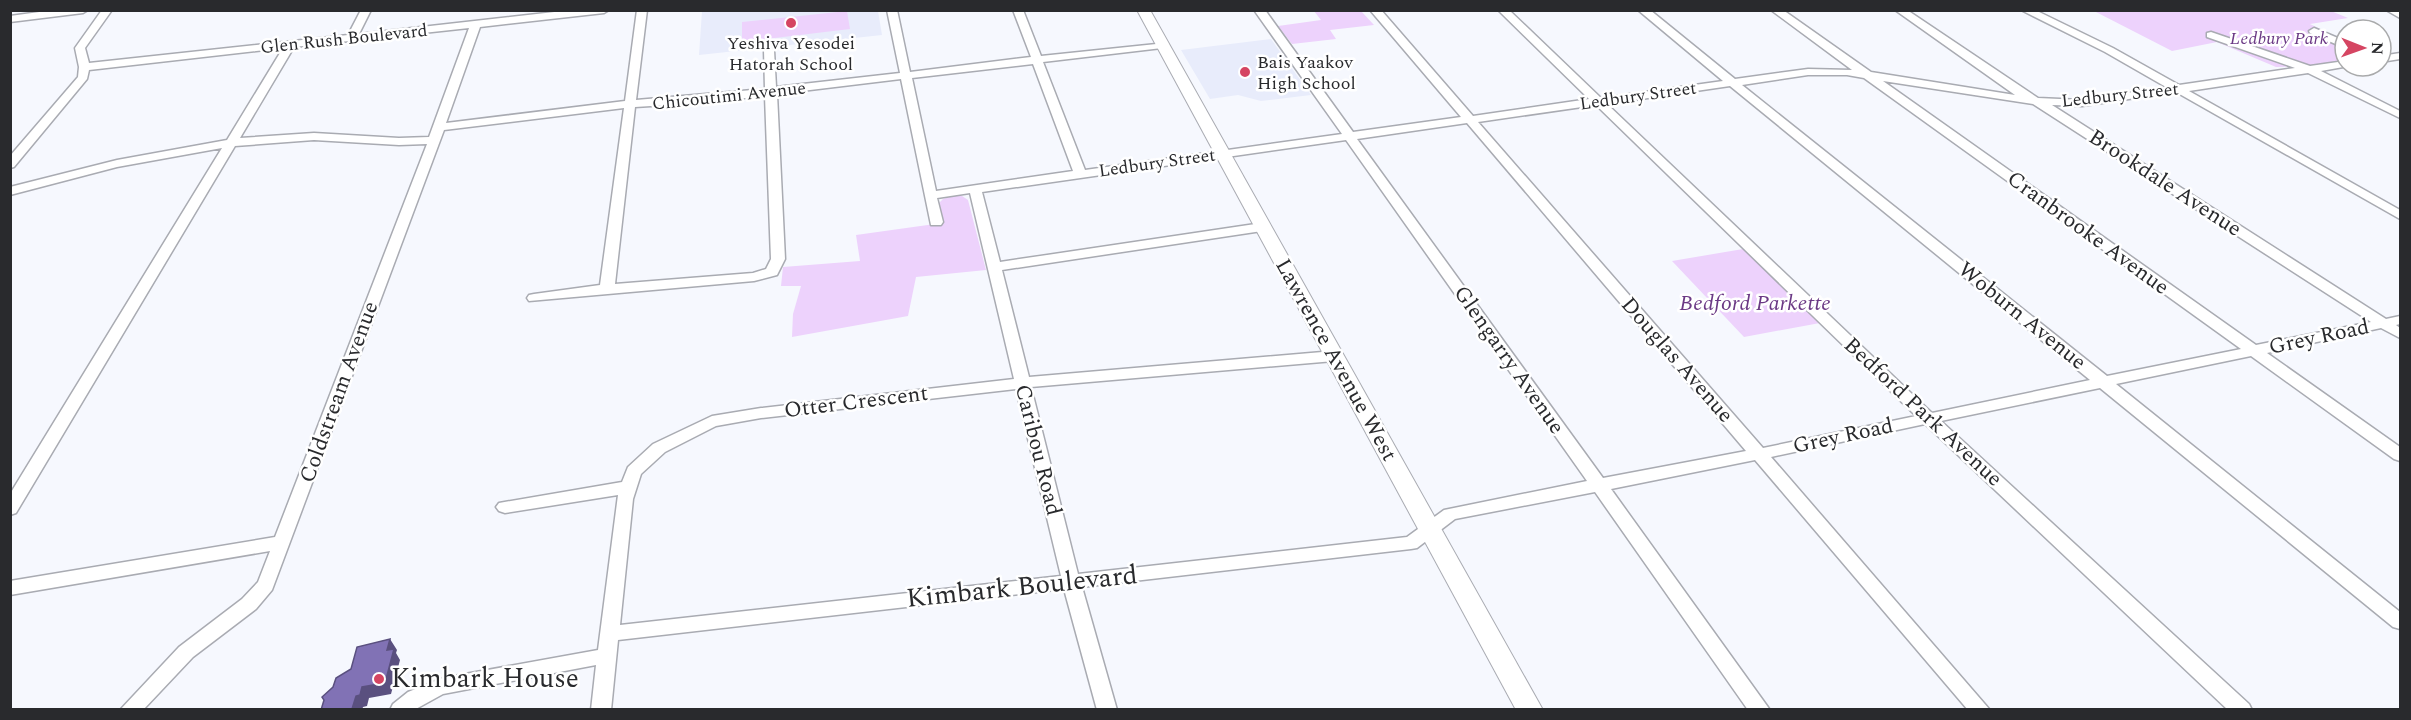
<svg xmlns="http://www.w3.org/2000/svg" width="2411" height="720" font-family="Spectral,serif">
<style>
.built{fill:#e8ecfb}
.green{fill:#edd2fc}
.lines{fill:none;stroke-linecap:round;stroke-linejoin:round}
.minor-casing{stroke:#a9abb2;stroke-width:3}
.major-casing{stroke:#a9abb2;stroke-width:2}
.minor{fill:#fff;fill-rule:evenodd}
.major{fill:#fff;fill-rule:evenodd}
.shaded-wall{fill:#5a507f}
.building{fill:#8172b5;stroke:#5a507f;stroke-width:1.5}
.poi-dot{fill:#d54562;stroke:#fff;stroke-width:2}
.labels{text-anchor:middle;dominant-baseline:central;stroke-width:5;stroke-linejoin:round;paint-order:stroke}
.far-park-label{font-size:18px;font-style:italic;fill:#6b3985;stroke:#fff}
.far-street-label{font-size:18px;fill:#292a2d;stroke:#fff}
.far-poi-label{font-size:18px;fill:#292a2d;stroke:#fff}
.street-label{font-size:22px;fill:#292a2d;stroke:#fff}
.park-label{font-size:22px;font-style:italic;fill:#6b3985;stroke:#fff}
.near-street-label{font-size:27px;fill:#292a2d;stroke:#fff}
.near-poi-label{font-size:27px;fill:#292a2d;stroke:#fff;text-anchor:start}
</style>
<rect width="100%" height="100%" fill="#f6f8fe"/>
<g class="built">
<polygon points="702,11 878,11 882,35 699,55"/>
<polygon points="1271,39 1311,95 1261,101 1238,95 1210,99 1181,50"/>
</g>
<g class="green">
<polygon points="847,11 850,29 742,42 742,22"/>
<polygon points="1314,11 1361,11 1374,25 1330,30 1336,39 1292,44 1278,26 1321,20"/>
<polygon points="2094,11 2331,11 2348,18 2310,24 2345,41 2345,60 2308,66 2276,67 2217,42 2172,51"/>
<polygon points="952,196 962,196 968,200 986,270 916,277 908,316 792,337 793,314 801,286 781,286 783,267 860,261 856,235 942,223 938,204 943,199"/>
<polygon points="1743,249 1820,323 1744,337 1672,261"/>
</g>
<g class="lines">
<defs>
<g id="minor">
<polygon points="54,10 88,10 83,13 10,22 10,16"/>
<path d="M102,10H112L85,48L89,63L348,35L361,10H371L359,34L572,10H609L604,13L480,27L446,123L625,101L637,10H647L636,100L765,89L764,50L769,47L774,50L776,87L900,73L887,10H897L910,72L1031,57L1013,10H1023L1041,56L1166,43V47L1162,48L1043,62L1085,170L1342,134L1254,10H1265L1353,132L1461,117L1370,10H1381L1473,116L1589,99L1498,10H1509L1601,98L1723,81L1638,10H1650L1735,79L1808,69L1852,70L1771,10H1783L1871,72L2015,95L1895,10H1907L2038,98L2082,100L2166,87L2105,52L2021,10H2035L2113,48L2179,85L2295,68L2207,37V33L2211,32L2310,66L2345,61V66H2349L2321,71L2400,111V118L2308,73L2189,91L2400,210V219L2176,92L2082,106L2052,105L2386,319L2400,316V324L2396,325L2400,328V338L2381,328L2267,353L2400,447V461L2394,459L2251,356L2116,384L2400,612V629L2393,627L2100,388L1941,421L2249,704L2252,710H2228L1925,424L1771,457L1990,710H1968L1755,460L1611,489L1770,710H1748L1595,492L1455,519L1417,548L1411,549L1082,587L1117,710H1097L1064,589L618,640L611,710H591L596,665L443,694L414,710H390L393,704L408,692L443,678L598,650L618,495L505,513L499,511L496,507L499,503L622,482L628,467L653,444L712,416L761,408L1014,379L970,193L937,198L943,222L941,225H931L901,79L777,94L785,259L777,275L754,281L529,301L527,298L529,295L534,294L600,285L624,108L444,130L272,590L256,609L193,657L143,710H120L179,647L242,599L258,582L270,551L10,595V581L275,537L427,144L399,145L314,140L235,146L16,513L10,515V494L222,148L117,167L10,195V187L117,160L227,140L283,48L89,70L87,79L14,167L10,168V156L78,77L79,67L75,48ZM469,28L429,137L399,138L314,133L240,138L294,47ZM1033,64L1073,171L936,191L912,78ZM1808,75H1847L1864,78L2241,349L2107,376L1742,85ZM1883,81L2033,104L2371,322L2256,345ZM1730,86L2090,380L1932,413L1607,104ZM765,96L771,259L766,269L753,273L615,284L635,107L699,103ZM1596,105L1916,416L1763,448L1478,122ZM1467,123L1746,451L1603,478L1357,139ZM1346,140L1587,481L1444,510L1407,537L1078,574L1031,387L1334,361L1341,356L1334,351L1029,377L1002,270L1262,231L1269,227L1262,223L1000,262L982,192ZM1016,389L1061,576L620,625L633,499L641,474L665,452L716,426L761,418Z"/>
<polygon points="2386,10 2399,10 2400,18"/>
<polygon points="2314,28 2345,41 2345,48 2310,33 2309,31"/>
<polygon points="2400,53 2400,59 2381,62 2381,56"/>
</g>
<polygon id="major" points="1137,10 1150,10 1543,710 1516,710"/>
</defs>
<use href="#minor" class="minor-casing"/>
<use href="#major" class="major-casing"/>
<use href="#minor" class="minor"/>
<use href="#major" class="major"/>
</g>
<polygon class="shaded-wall" points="390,639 397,650 396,653 400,660 391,694 369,698 367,706 363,707 362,710 351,710 356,696 387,650"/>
<polygon class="building" points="390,639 387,650 394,649 385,683 362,687 360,695 356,696 352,709 321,710 324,700 322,697 333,687 336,678 351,669 357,647"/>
<g class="poi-dot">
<circle cx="791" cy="23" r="6"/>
<circle cx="1245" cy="72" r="6"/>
<circle cx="379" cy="679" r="6"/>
</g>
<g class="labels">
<g class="far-park-label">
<text x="2279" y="38">Ledbury Park</text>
</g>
<g class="far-street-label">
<text transform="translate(344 39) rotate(-6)">Glen Rush Boulevard</text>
<text transform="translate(2120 95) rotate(-6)">Ledbury Street</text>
<text transform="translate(729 96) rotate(-6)">Chicoutimi Avenue</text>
<text transform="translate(1638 96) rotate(-8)">Ledbury Street</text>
<text transform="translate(1157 163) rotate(-8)">Ledbury Street</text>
</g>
<g class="far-poi-label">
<text x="791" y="43">Yeshiva Yesodei<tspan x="791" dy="21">Hatorah School</tspan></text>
<text x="1257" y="62" text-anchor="start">Bais Yaakov<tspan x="1257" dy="21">High School</tspan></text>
</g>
<g class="street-label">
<text transform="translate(2165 183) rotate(33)">Brookdale Avenue</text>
<text transform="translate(2088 233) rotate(36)">Cranbrooke Avenue</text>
<text transform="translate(2022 316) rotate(39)">Woburn Avenue</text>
<text transform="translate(2319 337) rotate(-12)">Grey Road</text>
<text transform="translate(1336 360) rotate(61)">Lawrence Avenue West</text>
<text transform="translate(1509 360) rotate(55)">Glengarry Avenue</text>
<text transform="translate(1677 360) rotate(49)">Douglas Avenue</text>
<text transform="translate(339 392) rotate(-70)">Coldstream Avenue</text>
<text transform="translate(856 402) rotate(-7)">Otter Crescent</text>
<text transform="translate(1923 412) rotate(43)">Bedford Park Avenue</text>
<text transform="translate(1843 436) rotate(-12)">Grey Road</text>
<text transform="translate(1038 450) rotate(76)">Caribou Road</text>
</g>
<g class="park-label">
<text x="1755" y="303">Bedford Parkette</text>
</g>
<g class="near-street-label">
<text transform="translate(1022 587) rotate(-6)">Kimbark Boulevard</text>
</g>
<g class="near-poi-label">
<text x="391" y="679">Kimbark House</text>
</g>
</g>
<rect width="2411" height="720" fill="none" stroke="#292a2d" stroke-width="24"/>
<g transform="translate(2363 48) rotate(91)"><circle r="28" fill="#ffffff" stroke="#a9aaab" stroke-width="1.5"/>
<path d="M0-4.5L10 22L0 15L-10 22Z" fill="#d54562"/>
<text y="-9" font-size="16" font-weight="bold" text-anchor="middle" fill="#292a2d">N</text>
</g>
</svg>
